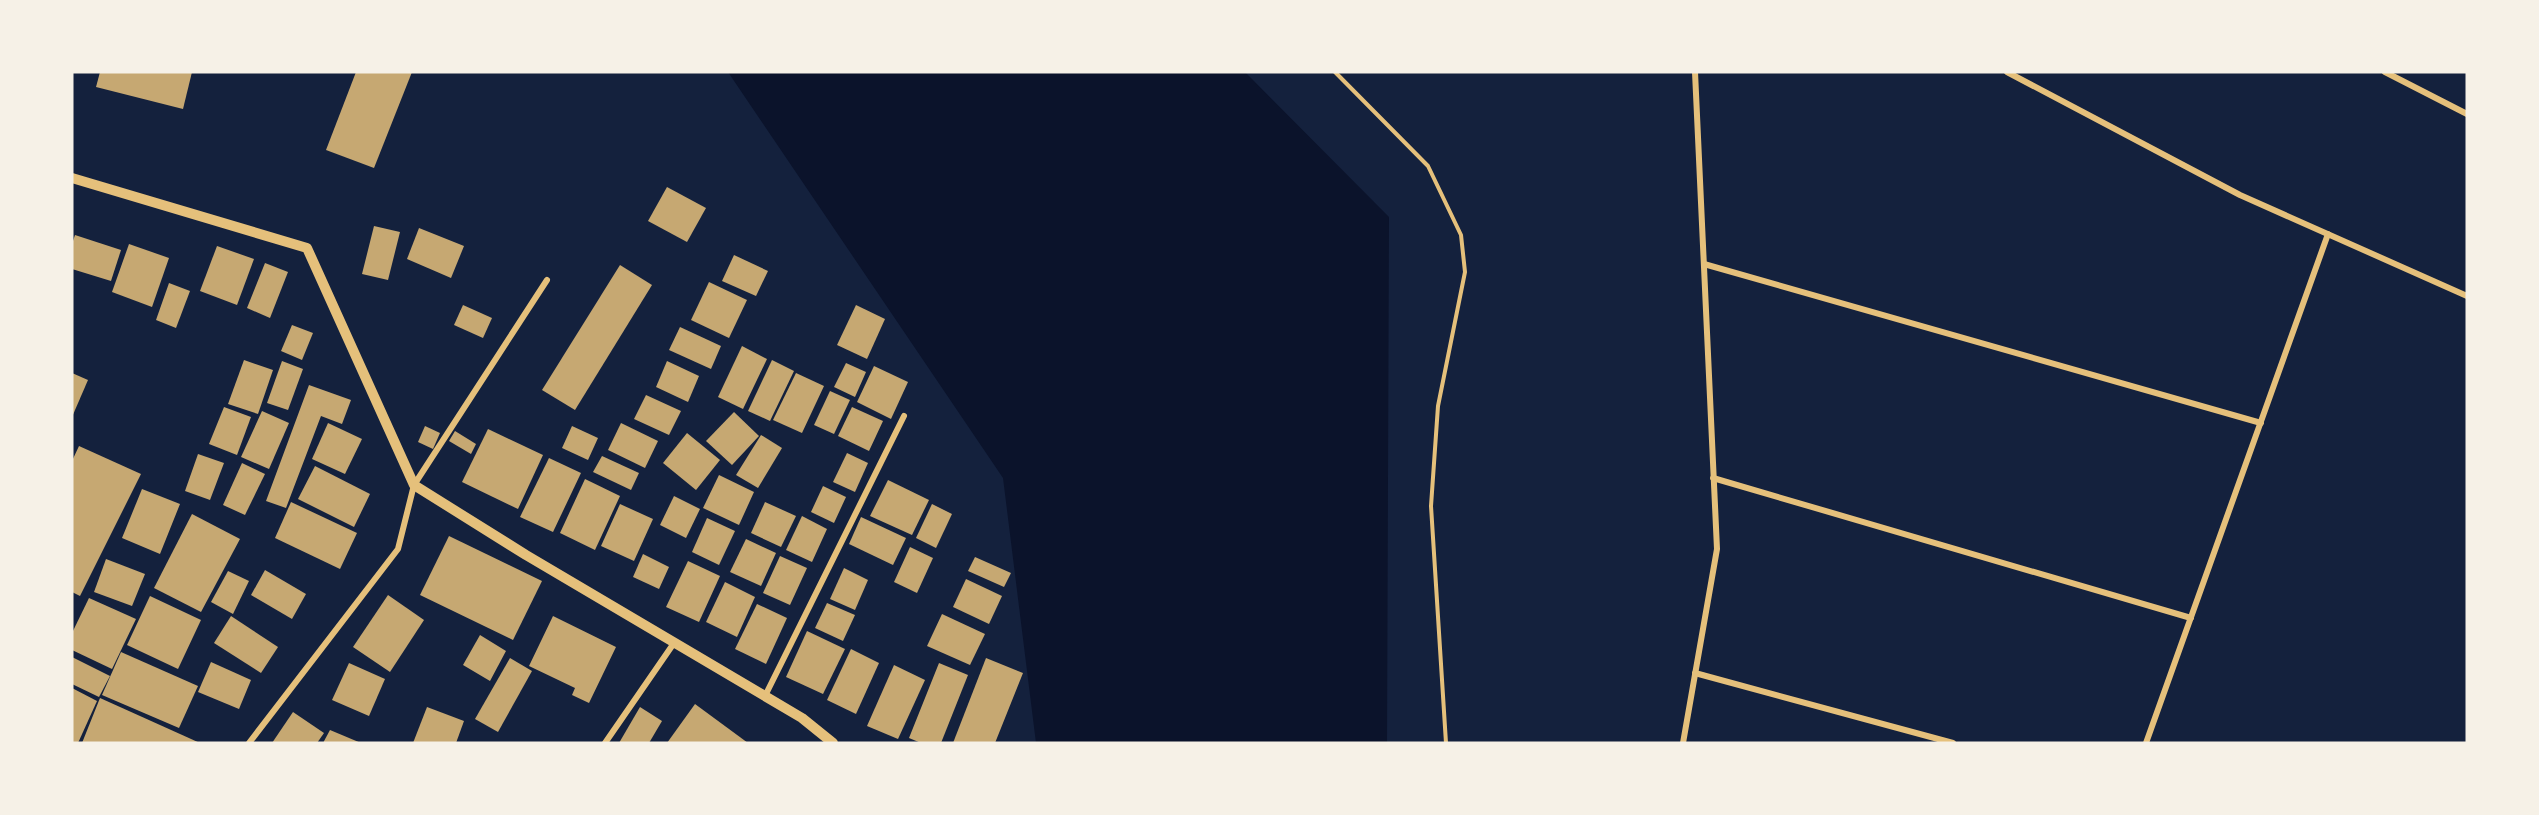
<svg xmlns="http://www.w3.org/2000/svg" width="2539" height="815" font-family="'PT Sans Narrow',sans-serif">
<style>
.water{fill:#0b132b}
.building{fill:#c6a872}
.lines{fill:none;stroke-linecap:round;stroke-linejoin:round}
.path{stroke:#e5c07b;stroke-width:4}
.minor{stroke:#e5c07b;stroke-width:6}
.tertiary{stroke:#e5c07b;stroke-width:10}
</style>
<rect width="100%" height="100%" fill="#14213d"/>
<polygon class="water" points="728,72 1245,72 1389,217 1387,743 1036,743 1003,478"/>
<g class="building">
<polygon points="100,72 192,72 183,109 96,87"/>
<polygon points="356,72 412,72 374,168 326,150"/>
<polygon points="667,187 706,208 687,242 648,221"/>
<polygon points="374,226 400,232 388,280 362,274"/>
<polygon points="419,228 464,246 451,278 407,259"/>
<polygon points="75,235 121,250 111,281 72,269 72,244"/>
<polygon points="129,244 169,258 152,307 112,292"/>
<polygon points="217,246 254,259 237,305 200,291"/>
<polygon points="734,255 768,271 756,296 722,281"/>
<polygon points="265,263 288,272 270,318 247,308"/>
<polygon points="620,265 652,285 575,410 542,390"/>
<polygon points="709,282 747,300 729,338 691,320"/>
<polygon points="169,283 190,291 176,328 156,320"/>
<polygon points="463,305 492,318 483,338 454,325"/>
<polygon points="856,305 885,319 867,359 837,345"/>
<polygon points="292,325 313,333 302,360 281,351"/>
<polygon points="680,327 721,346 711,369 669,350"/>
<polygon points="742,346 767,359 743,409 718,397"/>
<polygon points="244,360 273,370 258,414 228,404"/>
<polygon points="772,360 794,371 770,421 748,411"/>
<polygon points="282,361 303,369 288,410 267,403"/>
<polygon points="667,361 699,376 688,402 656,387"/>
<polygon points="846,363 866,372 855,397 834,387"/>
<polygon points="874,366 908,382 891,419 857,402"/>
<polygon points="72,373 88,380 72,417"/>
<polygon points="796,373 824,386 802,433 773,420"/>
<polygon points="309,385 351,400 342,424 321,416 286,508 266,501"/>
<polygon points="830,391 850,400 834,434 814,425"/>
<polygon points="646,395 681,411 669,435 634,419"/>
<polygon points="224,407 251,417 237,455 209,444"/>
<polygon points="852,407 883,421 869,451 838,436"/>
<polygon points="262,411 289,423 269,469 241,457"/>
<polygon points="734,412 759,436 732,465 706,441"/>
<polygon points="328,423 362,439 345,474 312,459"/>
<polygon points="621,423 658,441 645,468 608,450"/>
<polygon points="425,426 440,433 433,449 418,442"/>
<polygon points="572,426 598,438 588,460 562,448"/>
<polygon points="488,429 543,455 518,509 462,482"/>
<polygon points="455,431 476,444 471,454 449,441"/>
<polygon points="687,433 720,460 696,490 663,463"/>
<polygon points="761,435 782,448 758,488 736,475"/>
<polygon points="79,446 141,474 80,596 72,592 72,461"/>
<polygon points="847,453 868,463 855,492 833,482"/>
<polygon points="198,454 224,463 210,500 185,491"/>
<polygon points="602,456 639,473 631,490 593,472"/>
<polygon points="549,458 581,473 553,532 520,517"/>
<polygon points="242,463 265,474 245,515 223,505"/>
<polygon points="315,466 370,494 354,527 298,499"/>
<polygon points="719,475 754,492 739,525 703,508"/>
<polygon points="585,479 620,496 595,550 560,533"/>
<polygon points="888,480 929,500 912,535 870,516"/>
<polygon points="823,486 846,497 834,523 811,512"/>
<polygon points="142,489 180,504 160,554 122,538"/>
<polygon points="674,496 700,509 686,538 660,525"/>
<polygon points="291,502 357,533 340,569 275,538"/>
<polygon points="765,502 796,516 781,547 751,533"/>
<polygon points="620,504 653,519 634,561 601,546"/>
<polygon points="932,504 952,514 936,548 916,538"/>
<polygon points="192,514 240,539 201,612 154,588"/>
<polygon points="802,516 827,529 812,562 786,550"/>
<polygon points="861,517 906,538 893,565 849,544"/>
<polygon points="707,518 735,531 719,565 692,552"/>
<polygon points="449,536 542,581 513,640 420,595"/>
<polygon points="746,539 776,553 761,586 730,572"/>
<polygon points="910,547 933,558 917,593 894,582"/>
<polygon points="643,554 669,567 659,589 633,577"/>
<polygon points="780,556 807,568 790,605 763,593"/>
<polygon points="975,557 1011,573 1004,587 968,571"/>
<polygon points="106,559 145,574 132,606 94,592"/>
<polygon points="688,561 720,576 699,622 666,607"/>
<polygon points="844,568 868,580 855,610 830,599"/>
<polygon points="265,570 306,594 292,619 251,595"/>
<polygon points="228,571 249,581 233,614 211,602"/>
<polygon points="966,579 1002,596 989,624 953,607"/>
<polygon points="725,582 755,597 737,637 706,622"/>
<polygon points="388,595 424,620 390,672 353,647"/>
<polygon points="150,596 201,620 178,669 127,645"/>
<polygon points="89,598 136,619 112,669 72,650 72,633"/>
<polygon points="827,603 855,615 843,641 815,628"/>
<polygon points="757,604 787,618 766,664 735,649"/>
<polygon points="942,614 985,634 970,665 927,646"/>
<polygon points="231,616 278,647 261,673 214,643"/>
<polygon points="553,616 616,647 589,703 572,695 575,688 529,666"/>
<polygon points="807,631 845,649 823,694 786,677"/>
<polygon points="480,635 506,651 490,681 463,665"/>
<polygon points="851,649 879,663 856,714 827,700"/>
<polygon points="121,652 198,686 179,728 102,695"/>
<polygon points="72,657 110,676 99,697 72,684"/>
<polygon points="510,658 532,671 498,732 475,719"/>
<polygon points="986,658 1023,673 995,743 953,743"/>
<polygon points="211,662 251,680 239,709 198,692"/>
<polygon points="349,663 385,679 369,716 332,700"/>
<polygon points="939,663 968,675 941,743 921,743 909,738"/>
<polygon points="894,665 925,680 898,739 867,726"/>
<polygon points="72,688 97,701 78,743 72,743"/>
<polygon points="100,698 200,743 82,743"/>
<polygon points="695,704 748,743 667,743"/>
<polygon points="427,707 464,721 456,743 413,743"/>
<polygon points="640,707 662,721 649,743 619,743"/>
<polygon points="293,712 324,733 317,743 272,743"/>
<polygon points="330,730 361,743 323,743"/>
</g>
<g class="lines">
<polyline class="path" points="1335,72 1428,166 1461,235 1465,272 1438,406 1431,506 1446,743"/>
<g class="minor">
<polyline points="2007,72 2240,195 2467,296"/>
<polyline points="2385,72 2467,114"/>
<polyline points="1704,264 2261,423"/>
<polyline points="1713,478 2191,618"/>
<polyline points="1695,673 1953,743"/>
<polyline points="765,696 904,416"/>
<polyline points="249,743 398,549 414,485 547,280"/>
<polyline points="605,743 674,643"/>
<polyline points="1683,743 1717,549 1695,72"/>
<polyline points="2146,743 2328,234"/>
</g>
<polyline class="tertiary" points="72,178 307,248 414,485 526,555 802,718 833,743"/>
</g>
<rect width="2539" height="815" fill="none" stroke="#f6f1e7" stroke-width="147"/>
</svg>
